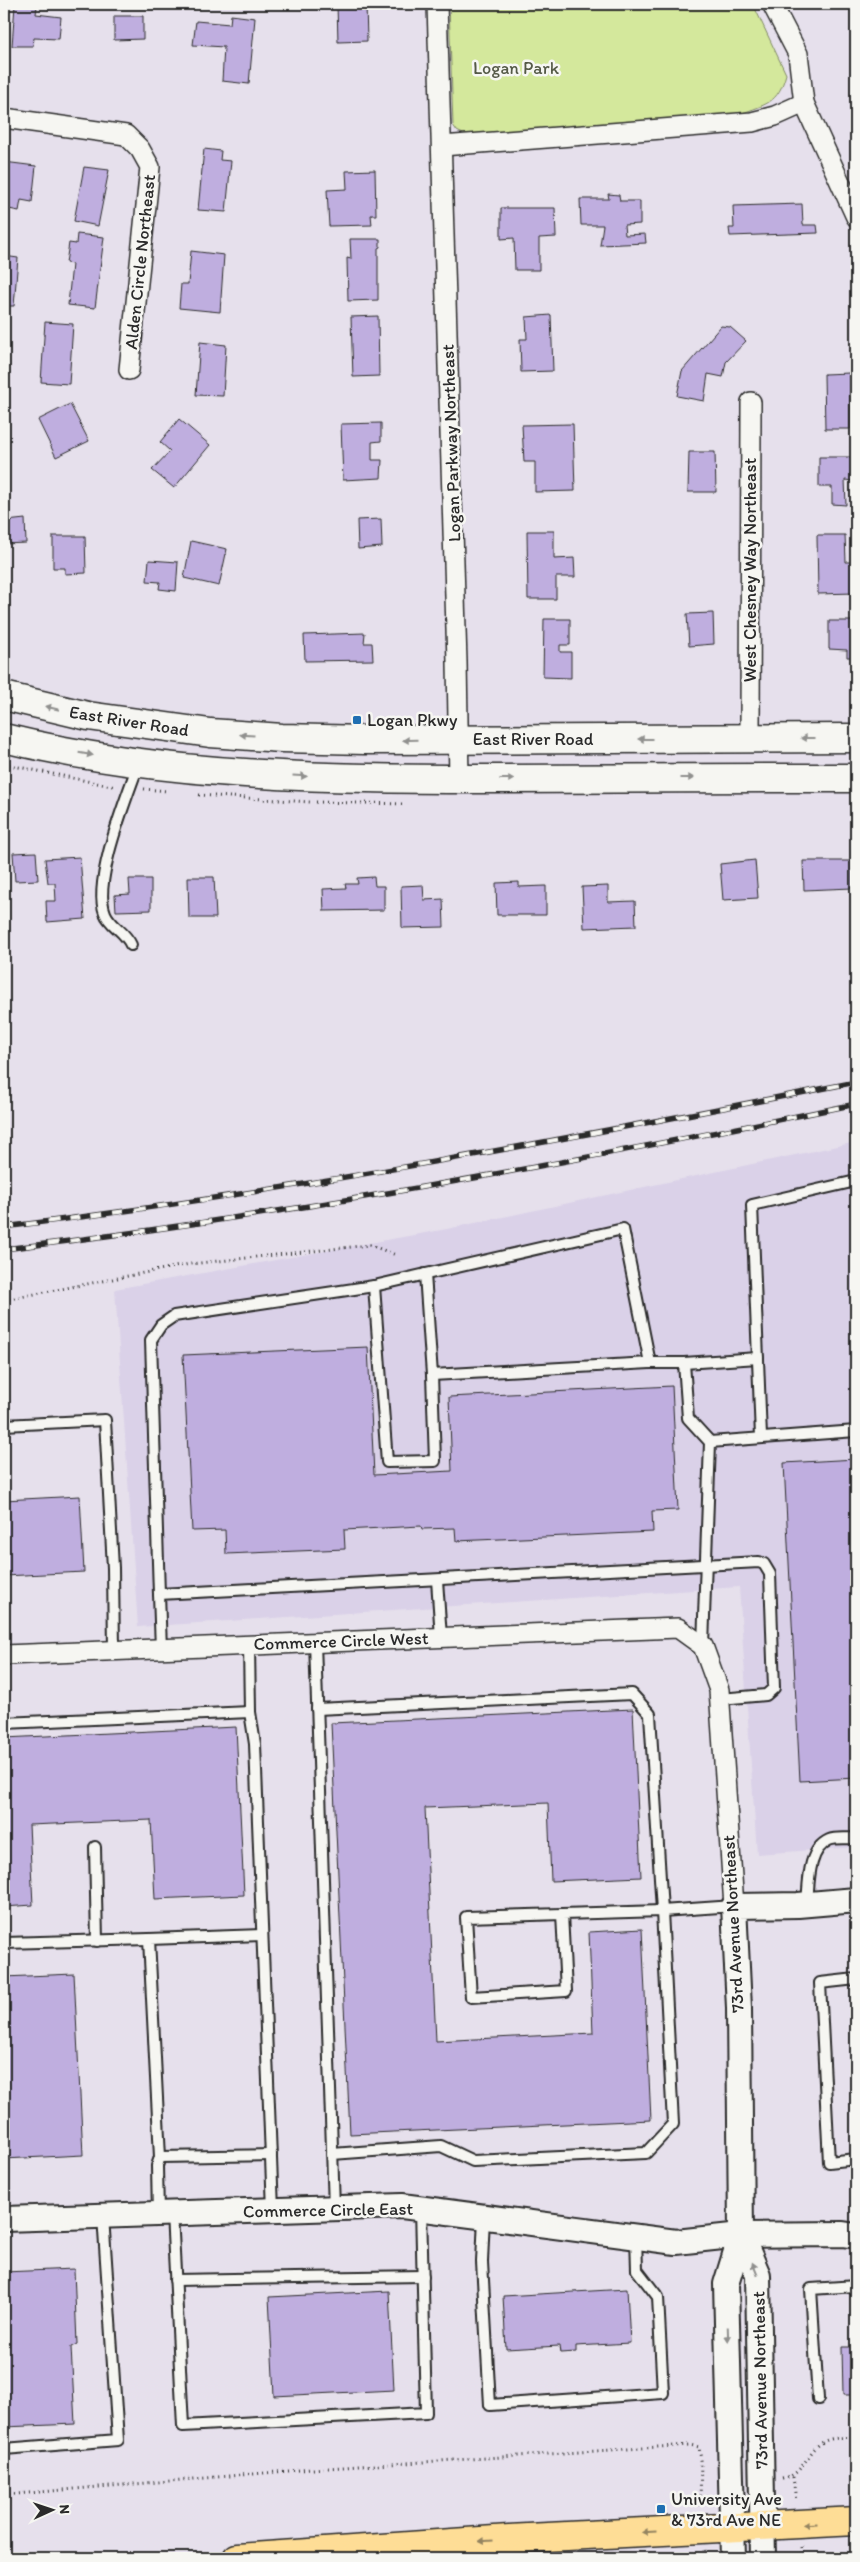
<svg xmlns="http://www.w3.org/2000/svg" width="860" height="2562" font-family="Itim,sans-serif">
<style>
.built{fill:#dad1e8}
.green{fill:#d4e89c;stroke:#808a64}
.building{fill:#bfaedf;stroke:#2b2b2b}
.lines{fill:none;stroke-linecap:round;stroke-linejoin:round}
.service-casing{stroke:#2b2b2b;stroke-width:14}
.minor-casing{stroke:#2b2b2b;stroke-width:22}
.tertiary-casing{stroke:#2b2b2b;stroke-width:28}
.secondary-casing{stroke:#2b2b2b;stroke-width:31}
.primary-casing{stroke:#2b2b2b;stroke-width:31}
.path{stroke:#2b2b2b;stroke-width:3;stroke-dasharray:1 4;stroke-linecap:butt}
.service{stroke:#f6f6f2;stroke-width:10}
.minor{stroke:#f6f6f2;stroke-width:19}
.tertiary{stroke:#f6f6f2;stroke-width:24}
.secondary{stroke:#f6f6f2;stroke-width:28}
.primary{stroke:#fedd96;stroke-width:28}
.rail-casing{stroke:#2b2b2b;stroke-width:5.5}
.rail{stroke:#f6f6f2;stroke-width:4;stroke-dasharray:11;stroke-linecap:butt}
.oneway{fill:#90908e}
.oneway2{fill:#948460}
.poi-dot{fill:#1f6fb2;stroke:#f6f6f2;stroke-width:2}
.labels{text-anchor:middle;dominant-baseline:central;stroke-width:5;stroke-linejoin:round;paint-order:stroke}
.park-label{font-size:18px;fill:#555a47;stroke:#f6f6f2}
.street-label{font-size:18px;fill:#2b2b2b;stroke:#f6f6f2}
.poi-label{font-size:18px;fill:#2b2b2b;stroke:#f6f6f2;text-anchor:start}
</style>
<rect width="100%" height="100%" fill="#e6e0ec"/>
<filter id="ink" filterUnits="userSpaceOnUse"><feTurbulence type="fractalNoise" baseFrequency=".02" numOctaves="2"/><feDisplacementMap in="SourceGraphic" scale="10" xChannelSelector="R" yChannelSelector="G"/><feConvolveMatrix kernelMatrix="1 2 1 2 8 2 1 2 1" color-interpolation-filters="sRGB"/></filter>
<g filter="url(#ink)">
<polygon class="built" points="856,1142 856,1847 757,1854 739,1587 138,1627 115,1289 447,1229"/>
<path class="green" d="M449,4H753L786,74C778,104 766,104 740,114L467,136L457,131L453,125Z"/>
<g class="building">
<polygon points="337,4 366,4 367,41 338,42"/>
<polygon points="15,5 37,6 36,14 61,17 59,39 34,38 33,46 12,46"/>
<polygon points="231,15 255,18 249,84 222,81 224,47 193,45 196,21 230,24"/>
<polygon points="114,16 143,16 143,39 114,40"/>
<polygon points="204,149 221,151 220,160 231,161 226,212 198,210"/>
<polygon points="4,162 36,166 32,202 21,200 19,211 4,208"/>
<polygon points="84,167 109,170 98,226 74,221"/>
<polygon points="375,170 376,215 371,215 372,225 329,226 327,190 347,189 346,171"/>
<polygon points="608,194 619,195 620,201 640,201 640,224 624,225 625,235 645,234 646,243 600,245 603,225 581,225 580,199 609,199"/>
<polygon points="802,204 803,225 817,225 818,233 730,236 729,228 734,228 733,206"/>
<polygon points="501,208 555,208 556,237 539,238 539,270 515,270 514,238 501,239"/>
<polygon points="77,234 104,237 95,308 68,305 72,264 66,263 69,243 76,244"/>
<polygon points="350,239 380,239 380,247 378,248 378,300 348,301 347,258 351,259"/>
<polygon points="191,251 224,255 220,312 179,308 181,284 188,284"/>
<polygon points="4,256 18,258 14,306 4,306"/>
<polygon points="551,315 553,371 521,372 520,339 527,339 526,317"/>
<polygon points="378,316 379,376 353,377 351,317"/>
<polygon points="45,322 73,324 69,384 41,382"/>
<polygon points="721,326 730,327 746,341 726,362 723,377 708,374 704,401 677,396 682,371"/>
<polygon points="200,342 226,345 223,396 196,395"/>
<polygon points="850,373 850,429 825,429 824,374"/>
<polygon points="70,404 89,441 56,457 38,420"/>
<polygon points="179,419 210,445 174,488 152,470 170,451 160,442"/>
<polygon points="381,423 381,441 372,442 372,460 382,460 381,478 343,480 341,424"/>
<polygon points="573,424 575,491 535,492 535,462 524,462 522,425"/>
<polygon points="689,452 715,452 716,492 688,492"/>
<polygon points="819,457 853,457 853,481 845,480 846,505 832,504 832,487 819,487"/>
<polygon points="25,519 26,543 4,544 4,527 7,527 7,521"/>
<polygon points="381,519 382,547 358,549 357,520"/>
<polygon points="527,531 554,531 554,559 574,558 575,577 556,577 556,599 528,599"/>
<polygon points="817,535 845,535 846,562 853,562 854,593 818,594"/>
<polygon points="53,536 85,536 86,573 65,574 65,568 53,568"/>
<polygon points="191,541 227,549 219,586 184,578"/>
<polygon points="149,560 178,562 176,591 159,589 160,582 147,581"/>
<polygon points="713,613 714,644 689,646 687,614"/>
<polygon points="544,619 570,619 570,645 560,645 560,652 571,652 571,678 543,677"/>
<polygon points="829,621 856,621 856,657 847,657 847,650 829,649"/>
<polygon points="365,633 364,643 372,643 373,660 305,661 304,635"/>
<polygon points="36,852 38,880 15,881 13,853"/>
<polygon points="80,857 85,919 47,922 46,901 56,901 55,883 48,883 45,859"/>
<polygon points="755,860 758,898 723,900 720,864"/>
<polygon points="803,861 852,861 852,888 804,890"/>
<polygon points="188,877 214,877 216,918 189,918"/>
<polygon points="374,877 375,886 384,886 384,910 324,911 323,889 346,888 345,884 358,884 357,878"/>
<polygon points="129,879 151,879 151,910 116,911 115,895 130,894"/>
<polygon points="519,882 519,887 546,886 546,915 497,915 496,883"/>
<polygon points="423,885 424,900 443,899 444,927 402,928 401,886"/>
<polygon points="608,886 608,902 635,901 636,926 584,928 582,887"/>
<polygon points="368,1347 374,1475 452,1471 449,1397 672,1386 678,1510 652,1511 653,1532 456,1541 455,1528 422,1529 421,1526 344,1530 345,1549 226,1554 225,1530 192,1531 183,1355"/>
<polygon points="856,1459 856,1778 800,1781 784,1463"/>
<polygon points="80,1496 84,1572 4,1576 4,1500"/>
<polygon points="633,1709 641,1877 551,1881 548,1803 425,1808 436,2041 593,2033 589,1932 642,1929 651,2120 350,2134 331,1723"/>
<polygon points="236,1727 244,1895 155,1899 151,1820 29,1825 33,1905 4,1907 4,1738"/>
<polygon points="74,1974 83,2155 4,2159 4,1977"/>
<polygon points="74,2269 77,2344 71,2347 75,2424 4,2427 4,2272"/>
<polygon points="627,2289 630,2343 576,2346 576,2352 560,2353 559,2346 506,2349 503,2296"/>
<polygon points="389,2291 394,2390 274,2396 269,2297"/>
<polygon points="853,2300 856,2300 856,2395 843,2395 842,2347 855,2347"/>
</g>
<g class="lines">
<defs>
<g id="service">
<path d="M131,945C125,931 110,926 105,913C92,882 127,797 138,765"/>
<polyline points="425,1274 432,1375 650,1363"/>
<polyline points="374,1286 387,1462 435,1461 432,1375"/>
<polyline points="684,1363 758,1358"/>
<polyline points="4,1425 105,1420 113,1568 114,1651"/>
<polyline points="761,1437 752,1205 856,1181"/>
<polyline points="710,1442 688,1418 684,1363 650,1363 623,1229 374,1286 174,1316 161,1325 151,1340 159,1594 759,1562 764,1564 770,1574 774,1688 766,1695 720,1699"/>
<polyline points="437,1580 441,1637"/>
<polyline points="159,1594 161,1649"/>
<polyline points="315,1642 334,2208"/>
<polyline points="249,1645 250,1712 255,1744 273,2210"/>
<polyline points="703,1646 710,1442 856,1431"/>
<polyline points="317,1709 632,1694 650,1714 662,1911 734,1906"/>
<polyline points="4,1723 250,1712"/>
<polyline points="95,1847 97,1941"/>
<path d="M807,1904C809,1884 807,1850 829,1840C836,1837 848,1839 856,1838"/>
<polyline points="4,1943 149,1939"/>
<polyline points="856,1979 820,1983 829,2162 856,2159"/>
<polyline points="332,2154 441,2146 473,2161 646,2153 673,2124 662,1911 562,1914 566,1991 471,1997 466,1917 562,1914"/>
<polyline points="160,2157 271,2155"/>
<polyline points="158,2214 157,2166 160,2157 149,1939 262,1935"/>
<polyline points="172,2214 183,2426 426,2413 421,2208"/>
<polyline points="484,2217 482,2262 490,2405 663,2393 658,2297 637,2270 636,2236"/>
<polyline points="175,2280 423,2276"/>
<polyline points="818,2399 811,2289 856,2286"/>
<polyline points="4,2449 118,2440 103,2216"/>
</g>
<g id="minor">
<polyline points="437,4 457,662 459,779"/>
<polyline points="772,4 798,54 804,103 856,217"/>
<polyline points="4,118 126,135 140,149 150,167 129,370"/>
<polyline points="442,146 752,122 775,116 804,103"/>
<polyline points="750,738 751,402"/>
<polyline points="4,1655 678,1628 703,1646 719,1690 734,1906"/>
</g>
<g id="tertiary">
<polyline points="4,2219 402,2206 676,2242 741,2235 843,2234 856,2236"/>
<polyline points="741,2235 758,2275 763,2558"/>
<polyline points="733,2558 726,2284 741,2235 739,2008 734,1906 798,1905 856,1900"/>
</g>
<g id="secondary">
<polyline points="4,696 88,716 210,733 282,738 365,740 856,738"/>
<path d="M4,738C167,778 337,779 504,779C621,778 739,778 856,778"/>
</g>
<polyline id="primary" points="237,2558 509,2539 856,2521"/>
</defs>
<use href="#service" class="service-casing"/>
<use href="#minor" class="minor-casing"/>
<use href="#tertiary" class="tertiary-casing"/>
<use href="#secondary" class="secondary-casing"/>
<use href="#primary" class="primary-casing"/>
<g class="path">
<polyline points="4,764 116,787"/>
<polyline points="144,789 168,791"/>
<polyline points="199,795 310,802"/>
<polyline points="316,802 405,804"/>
<polyline points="4,1300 190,1264 370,1245 396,1255"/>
<polyline points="793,2477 796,2501"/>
<path d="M782,2479C806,2474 805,2451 825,2441C833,2437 847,2438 856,2437"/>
<polyline points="4,2495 312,2469 690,2445 699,2447 701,2460 700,2506"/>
<polyline points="699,2499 710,2496"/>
<polyline points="802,2547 803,2558"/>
<polyline points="704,2550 705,2558"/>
</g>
<use href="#service" class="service"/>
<use href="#minor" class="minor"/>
<use href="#tertiary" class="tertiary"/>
<use href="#secondary" class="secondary"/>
<use href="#primary" class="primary"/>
<defs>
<g id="rail">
<path d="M4,1227C290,1192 573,1138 856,1082"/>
<path d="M4,1249C290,1215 574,1162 856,1104"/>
</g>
</defs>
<use href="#rail" class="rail-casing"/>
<use href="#rail" class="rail"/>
</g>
<defs><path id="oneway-solid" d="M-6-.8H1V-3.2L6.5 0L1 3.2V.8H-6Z" transform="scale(1.25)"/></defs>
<g class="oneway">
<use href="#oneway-solid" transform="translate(52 708) rotate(-167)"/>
<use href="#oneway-solid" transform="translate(247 735) rotate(-176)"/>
<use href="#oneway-solid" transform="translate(808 738) rotate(180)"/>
<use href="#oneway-solid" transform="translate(645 739) rotate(180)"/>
<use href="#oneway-solid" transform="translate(410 740) rotate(179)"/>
<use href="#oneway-solid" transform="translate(86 754) rotate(10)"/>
<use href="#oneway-solid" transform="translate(300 776) rotate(3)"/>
<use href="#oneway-solid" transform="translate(687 778)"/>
<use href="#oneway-solid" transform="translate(507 779)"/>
<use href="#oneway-solid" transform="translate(755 2269) rotate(-112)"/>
<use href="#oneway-solid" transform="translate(728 2334) rotate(88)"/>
</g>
<g class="oneway2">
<use href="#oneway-solid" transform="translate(810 2524) rotate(176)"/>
<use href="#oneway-solid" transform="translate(649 2532) rotate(177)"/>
<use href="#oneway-solid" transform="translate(486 2541) rotate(176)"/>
</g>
</g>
<g class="poi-dot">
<rect x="352" y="715" width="10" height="10" rx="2.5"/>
<rect x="656" y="2504" width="10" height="10" rx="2.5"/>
</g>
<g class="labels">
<g class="park-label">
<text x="516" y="68">Logan Park</text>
</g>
<g class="street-label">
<text transform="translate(140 262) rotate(-84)">Alden Circle Northeast</text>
<text transform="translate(451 443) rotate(-92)">Logan Parkway Northeast</text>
<text transform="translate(750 570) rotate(-90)">West Chesney Way Northeast</text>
<text transform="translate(129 721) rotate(9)">East River Road</text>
<text x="533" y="739">East River Road</text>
<text transform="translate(341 1641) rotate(-2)">Commerce Circle West</text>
<text transform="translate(733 1924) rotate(-93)">73rd Avenue Northeast</text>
<text transform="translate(328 2210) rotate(-1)">Commerce Circle East</text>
<text transform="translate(760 2380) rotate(-91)">73rd Avenue Northeast</text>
</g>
<g class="poi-label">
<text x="367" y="720">Logan Pkwy</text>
<text x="671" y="2499">University Ave<tspan x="671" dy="21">&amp; 73rd Ave NE</tspan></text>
</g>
</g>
<rect width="860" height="2562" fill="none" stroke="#f6f6f2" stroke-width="20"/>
<rect x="10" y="10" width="840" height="2542" fill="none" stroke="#2b2b2b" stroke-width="2" filter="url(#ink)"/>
<g transform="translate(52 2510) rotate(87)" stroke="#f6f6f2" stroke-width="4" paint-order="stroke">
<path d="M0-4L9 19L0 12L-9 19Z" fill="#2b2b2b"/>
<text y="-8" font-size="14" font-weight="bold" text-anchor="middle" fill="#2b2b2b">N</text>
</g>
</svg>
